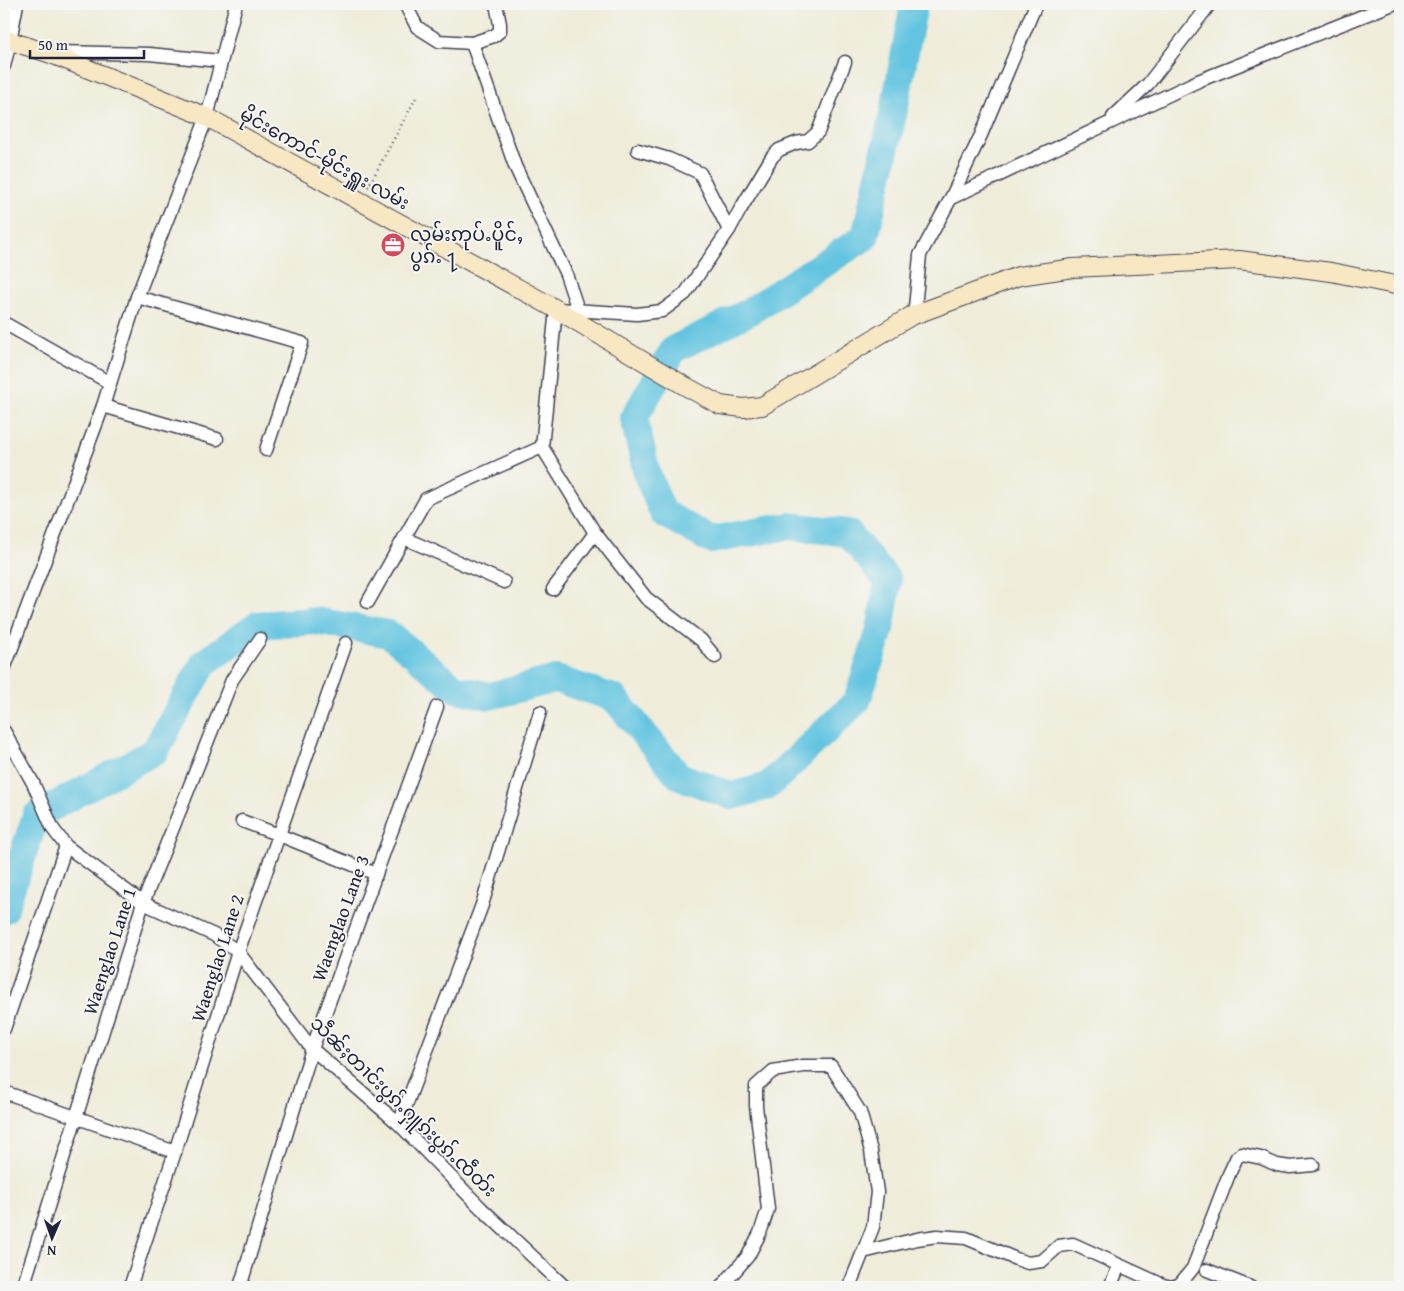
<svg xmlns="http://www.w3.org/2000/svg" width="1404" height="1291" font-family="'Gentium Book Plus','Noto Sans Myanmar',serif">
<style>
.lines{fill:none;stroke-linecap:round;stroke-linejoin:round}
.river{stroke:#62c4e0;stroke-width:28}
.minor-casing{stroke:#414053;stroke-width:15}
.secondary-casing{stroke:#414053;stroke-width:20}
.path{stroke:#414053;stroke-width:2.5;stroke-dasharray:1 4;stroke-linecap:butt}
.minor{stroke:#fff;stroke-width:12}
.secondary{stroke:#f7e8c3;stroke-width:18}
.labels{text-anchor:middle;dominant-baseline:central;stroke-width:4;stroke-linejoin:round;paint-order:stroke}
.street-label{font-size:19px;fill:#22223b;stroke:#f6f6f2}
.poi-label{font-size:19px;fill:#22223b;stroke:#f6f6f2;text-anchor:start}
</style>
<rect width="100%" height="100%" fill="#f6f6f2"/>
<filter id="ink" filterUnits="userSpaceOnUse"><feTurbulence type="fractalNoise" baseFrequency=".02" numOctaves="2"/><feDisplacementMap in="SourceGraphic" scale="10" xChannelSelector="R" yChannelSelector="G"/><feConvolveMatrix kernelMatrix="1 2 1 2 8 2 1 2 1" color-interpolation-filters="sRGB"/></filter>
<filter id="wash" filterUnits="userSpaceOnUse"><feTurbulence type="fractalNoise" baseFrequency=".0096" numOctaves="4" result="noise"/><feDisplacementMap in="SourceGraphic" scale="20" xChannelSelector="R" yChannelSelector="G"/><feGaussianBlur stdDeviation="1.12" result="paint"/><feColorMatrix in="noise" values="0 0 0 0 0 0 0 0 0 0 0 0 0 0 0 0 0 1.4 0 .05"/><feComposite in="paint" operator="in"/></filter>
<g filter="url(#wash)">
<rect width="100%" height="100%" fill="#efecd9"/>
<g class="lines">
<polyline class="river" points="4,910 36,816 155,751 204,663 257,625 316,621 389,634 456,689 490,696 556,679 614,698 679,776 732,796 768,786 857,701 880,630 888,581 848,533 789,526 711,540 663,513 647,474 634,418 674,349 747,313 865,237 894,110 914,4"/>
</g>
</g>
<g filter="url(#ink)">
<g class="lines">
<defs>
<g id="minor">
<polyline points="405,4 417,27 439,41 472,43 494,36 500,31 500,24 496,4"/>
<polyline points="472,43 515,166 566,274 578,310"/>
<polyline points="53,53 56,52 149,54 220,61"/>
<polyline points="4,66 10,41 17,4"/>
<polyline points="1113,117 1148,84 1210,4"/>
<polyline points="638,150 669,159 700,173 729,230"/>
<polyline points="951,198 1198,81 1393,4"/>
<polyline points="137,297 302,343 266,450"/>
<polyline points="911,316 915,308 920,255 951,198 981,135 1036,4"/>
<polyline points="4,323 110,383"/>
<polyline points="103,406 217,439"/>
<polyline points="404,538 504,582"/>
<polyline points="553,589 595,533"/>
<polyline points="368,602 426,499 542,447"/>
<polyline points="715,657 701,640 646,598 595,533 542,447 556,309 637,314 662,311 685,294 729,230 740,210 772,157 779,150 796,143 808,141 818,132 845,62"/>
<polyline points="4,669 103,406 137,297 207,117 236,4"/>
<polyline points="4,731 33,783 53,829 66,846 143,903 214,935 238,952 312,1049 399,1124 481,1208 565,1287"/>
<polyline points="242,821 279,835 376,874"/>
<polyline points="4,1029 66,846"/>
<polyline points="4,1092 175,1152"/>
<polyline points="399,1124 482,905 540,712"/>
<polyline points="1207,1270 1250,1287"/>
<polyline points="23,1287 143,903 232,680 260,639"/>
<polyline points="130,1287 175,1152 238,952 346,643"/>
<polyline points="240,1287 312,1049 437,707"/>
<polyline points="721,1287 748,1256 760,1233 768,1209 756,1106 756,1086 773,1071 803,1066 831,1066 860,1112 871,1151 877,1192 873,1227 863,1252"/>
<polyline points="849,1287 863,1252 917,1239 937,1236 966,1238 1016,1259 1028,1263 1042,1261 1059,1246 1073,1244 1163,1285 1172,1287 1180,1284 1193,1268 1229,1174 1237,1157 1242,1154 1261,1158 1277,1165 1290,1167 1313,1165"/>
<polyline points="1110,1287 1119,1266"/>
</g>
<polyline id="secondary" points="4,39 51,54 207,117 556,309 685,386 720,405 743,408 762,406 911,316 1019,276 1073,268 1239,260 1331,272 1400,286"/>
</defs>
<use href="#minor" class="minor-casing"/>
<use href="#secondary" class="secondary-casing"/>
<polyline class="path" points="368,187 417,96"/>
<use href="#minor" class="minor"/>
<use href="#secondary" class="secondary"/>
</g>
</g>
<defs>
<symbol id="office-disc" viewBox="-11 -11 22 22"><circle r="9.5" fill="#d1495b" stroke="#f6f6f2"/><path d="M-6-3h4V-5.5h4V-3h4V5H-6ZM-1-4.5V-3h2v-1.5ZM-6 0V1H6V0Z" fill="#fff"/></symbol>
</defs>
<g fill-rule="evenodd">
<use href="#office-disc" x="379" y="231" width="28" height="28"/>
</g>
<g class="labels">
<g class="street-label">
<text transform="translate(325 158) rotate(29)">မိုင်းကောင်-မိုင်းရှူး လမ်း</text>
<text transform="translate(340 918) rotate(-70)">Waenglao Lane 3</text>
<text transform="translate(109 951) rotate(-72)">Waenglao Lane 1</text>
<text transform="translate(217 958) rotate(-72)">Waenglao Lane 2</text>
<text transform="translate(404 1106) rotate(44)">သဵၼ်ႈတၢင်းပွၵ်ႉႁူၵ်းပွၵ်ႉၸဵတ်း</text>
</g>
<g class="poi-label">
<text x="410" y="234">လုမ်းဢုပ်ႉပိူင်ႇ<tspan x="410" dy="22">ပွၵ်ႉ ႑</tspan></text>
</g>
</g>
<rect width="1404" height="1291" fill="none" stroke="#f6f6f2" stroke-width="20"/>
<g transform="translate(52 1238) rotate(182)" stroke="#f6f6f2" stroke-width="4" paint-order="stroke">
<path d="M0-4L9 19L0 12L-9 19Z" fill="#22223b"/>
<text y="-8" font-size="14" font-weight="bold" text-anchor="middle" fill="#22223b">N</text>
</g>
<path d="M30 50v8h114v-8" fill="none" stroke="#22223b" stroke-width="2.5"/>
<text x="38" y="50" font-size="15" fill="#22223b" stroke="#f6f6f2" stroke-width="4" paint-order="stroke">50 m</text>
</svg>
